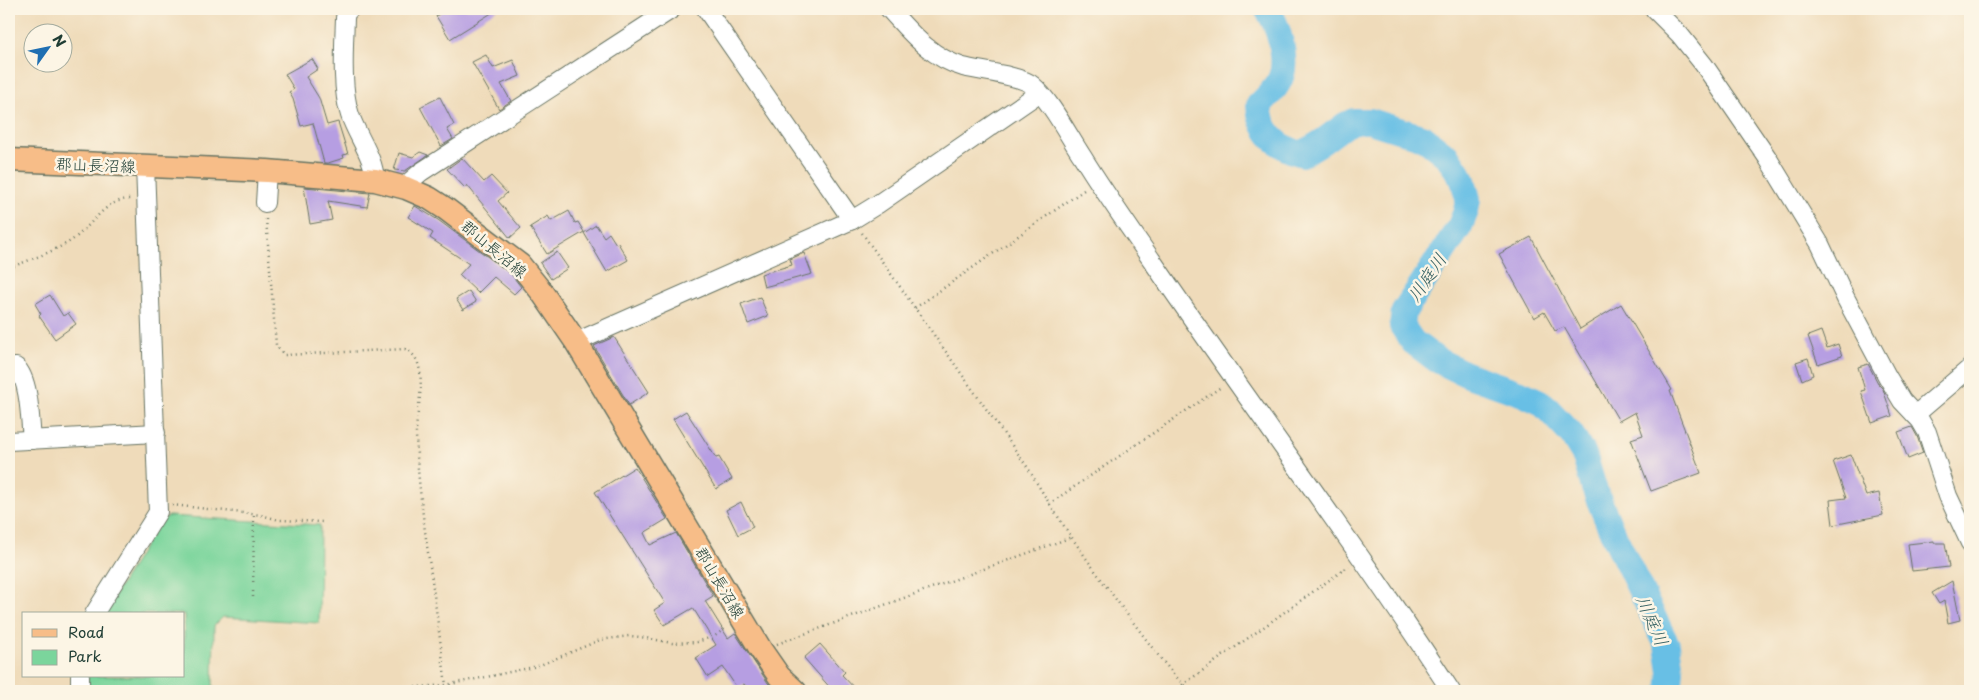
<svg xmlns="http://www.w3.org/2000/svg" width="1979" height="700" font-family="'Playpen Sans','Klee One',sans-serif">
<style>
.green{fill:#7bd59c;stroke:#4d8968}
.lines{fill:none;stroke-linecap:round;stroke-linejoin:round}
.river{stroke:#68bfe5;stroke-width:26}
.building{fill:#b69ee2}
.minor-casing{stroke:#687463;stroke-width:20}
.major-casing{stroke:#687463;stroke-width:25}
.path{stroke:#687463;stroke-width:2.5;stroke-dasharray:1 4;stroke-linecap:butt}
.minor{stroke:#fff;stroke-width:18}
.major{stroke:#f7bd88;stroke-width:22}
.labels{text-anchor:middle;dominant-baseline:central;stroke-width:5;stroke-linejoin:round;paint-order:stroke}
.street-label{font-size:16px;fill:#1f3d34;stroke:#fcf5e5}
.water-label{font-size:18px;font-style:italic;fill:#315e60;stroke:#fcf5e5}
</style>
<rect width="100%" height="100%" fill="#fcf5e5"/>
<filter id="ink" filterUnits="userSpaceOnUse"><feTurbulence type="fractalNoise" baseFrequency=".02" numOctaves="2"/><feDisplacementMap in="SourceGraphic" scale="10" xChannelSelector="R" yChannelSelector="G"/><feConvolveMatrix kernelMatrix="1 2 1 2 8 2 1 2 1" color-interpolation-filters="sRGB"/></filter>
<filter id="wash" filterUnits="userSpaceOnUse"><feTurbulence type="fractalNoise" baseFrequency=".0096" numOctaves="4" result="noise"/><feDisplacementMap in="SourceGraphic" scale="20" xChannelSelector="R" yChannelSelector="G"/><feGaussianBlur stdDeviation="1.12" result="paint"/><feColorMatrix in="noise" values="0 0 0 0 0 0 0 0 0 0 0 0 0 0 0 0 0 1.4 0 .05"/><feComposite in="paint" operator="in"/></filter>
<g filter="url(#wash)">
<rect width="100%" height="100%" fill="#efdbba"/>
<polygon class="green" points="169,516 320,525 319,623 223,617 214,626 213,687 210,691 88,691 88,676 184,676 184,614 103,614 160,521"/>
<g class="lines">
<path class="river" d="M1267,9C1278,24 1288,59 1281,77C1277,88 1267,97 1259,105C1260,131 1278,148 1302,154L1322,142L1345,125L1354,121H1370L1424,138L1448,157L1463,180L1468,199L1466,211L1460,226L1404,311L1402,326L1413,342L1437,360L1468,375L1523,394L1542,403L1571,434L1585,457L1594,488L1610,527L1667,645L1671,671L1669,691"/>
</g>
<g id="blocks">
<g class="building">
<polygon points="447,9 498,9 450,39 436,16"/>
<polygon points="486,55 493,68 513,60 520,76 501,84 511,101 499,109 472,62"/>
<polygon points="312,59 318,69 306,77 319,98 327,125 338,122 348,154 343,155 344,158 328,163 324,163 313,123 301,126 293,99 289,92 294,89 285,74"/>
<polygon points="440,97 454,125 447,129 453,139 441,146 420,107"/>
<polygon points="420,152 428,155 405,171 394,170 399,153 413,157"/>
<polygon points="462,158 484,182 491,176 507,193 498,201 521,228 510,238 467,185 465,188 447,169"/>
<polygon points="304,187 370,193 367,207 328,201 332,220 310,224"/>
<polygon points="415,206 438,220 511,274 521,287 514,294 494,277 478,293 459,275 469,264 430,238 433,233 408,217"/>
<polygon points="569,211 575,223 578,222 584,232 547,254 530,227 548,216 551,221"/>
<polygon points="596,225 604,237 609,233 616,244 618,243 628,260 607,272 584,233"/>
<polygon points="1531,237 1580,329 1621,304 1672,390 1670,391 1701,473 1651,491 1631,439 1643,435 1635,412 1619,421 1564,327 1555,331 1544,312 1534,318 1499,254"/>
<polygon points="557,252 568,268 551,279 540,263"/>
<polygon points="804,253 812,274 764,287 761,274 792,265 790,259"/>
<polygon points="469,291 476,302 463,310 456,299"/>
<polygon points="50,295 63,316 68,313 76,324 55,339 39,316 41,314 35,304"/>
<polygon points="760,297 768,316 748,324 741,304"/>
<polygon points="1821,331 1827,348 1838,344 1842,356 1818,364 1808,336"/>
<polygon points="614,337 649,392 629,405 594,346"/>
<polygon points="1808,358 1813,375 1802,380 1796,362"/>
<polygon points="1868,364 1879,385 1883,389 1892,416 1872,423 1861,391 1865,390 1858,367"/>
<polygon points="686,411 716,458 719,457 732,479 716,489 673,419"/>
<polygon points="1912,427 1917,436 1923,453 1908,459 1898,432"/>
<polygon points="1851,455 1866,496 1879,493 1883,515 1833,525 1830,500 1846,498 1833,461"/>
<polygon points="635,467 667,519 644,533 650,545 676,533 713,596 705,601 728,638 735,633 768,683 776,691 751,691 744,684 737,688 723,667 708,677 696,658 716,645 693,608 664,625 654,610 665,603 595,492"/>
<polygon points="741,502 753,527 738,535 726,510"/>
<polygon points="1934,541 1934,543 1945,543 1949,567 1912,571 1908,544"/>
<polygon points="1952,581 1960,620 1948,623 1944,601 1939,604 1932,593"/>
<polygon points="820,644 845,672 842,675 857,691 833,691 804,658"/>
</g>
</g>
</g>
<g filter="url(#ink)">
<use href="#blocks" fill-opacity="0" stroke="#687463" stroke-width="1"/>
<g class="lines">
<defs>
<g id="minor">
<path d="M350,9L346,13L345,18C344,46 341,89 350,115C357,136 374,157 375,180"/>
<polyline points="706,9 852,220"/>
<path d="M889,9C911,33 930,57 963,67C979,71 1022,76 1032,85C1051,101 1068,135 1082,156C1104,192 1129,227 1153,262C1251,406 1356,545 1451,691"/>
<polyline points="1654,9 1680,35 1704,65 1767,157 1820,244 1846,299 1887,376 1902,401 1920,420 1927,432 1948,496 1970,543"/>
<polyline points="406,188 407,184 421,172 672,9"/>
<polyline points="265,203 267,171"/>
<polyline points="576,342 852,220 878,204 1039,93"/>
<path d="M9,368L16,367C30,380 30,421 32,440"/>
<polyline points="1915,415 1970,368"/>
<polyline points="9,441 156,433"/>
<polyline points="94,614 158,512 145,166"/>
<polyline points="80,676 80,691"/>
</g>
<polyline id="major" points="9,160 267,171 375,180 406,188 429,198 446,209 520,265 541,291 576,342 761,650 779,676 795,691"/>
</defs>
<use href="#minor" class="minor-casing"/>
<use href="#major" class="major-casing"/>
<g class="path">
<path d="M266,219L276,345L284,355L405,349C432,361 416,409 416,433C417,471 422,509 427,546C434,593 440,639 446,685"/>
<path d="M862,233L1028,468C1058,520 1093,569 1129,617C1149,643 1167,669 1190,691"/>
<path d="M9,268C29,260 50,253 69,242C91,229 103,199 131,199"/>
<polyline points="915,308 1084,190"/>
<polyline points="1049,504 1221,387"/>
<polyline points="172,505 261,515 279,520 324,522"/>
<polyline points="253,597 254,515"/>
<polyline points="777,644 1072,537"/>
<polyline points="360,691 446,685 491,676 538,666 600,640 629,636 641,637 672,643 697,642 715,636 727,627"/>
<polyline points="1174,691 1349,566"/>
</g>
<use href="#minor" class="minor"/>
<use href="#major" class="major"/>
</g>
</g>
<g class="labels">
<g class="street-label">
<text transform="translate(96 164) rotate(2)">郡山長沼線</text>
<text transform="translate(495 248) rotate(40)">郡山長沼線</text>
<text transform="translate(721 582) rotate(59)">郡山長沼線</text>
</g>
<g class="water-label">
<text transform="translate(1426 277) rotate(-56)">川庭川</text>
<text transform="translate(1653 620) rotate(66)">川庭川</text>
</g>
</g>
<rect width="1979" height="700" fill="none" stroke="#fcf5e5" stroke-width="30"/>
<rect x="22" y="612" width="162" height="65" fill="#fcf5e5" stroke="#a4ab9e"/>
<rect x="32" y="629" width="25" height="8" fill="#f7bd88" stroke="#a4ab9e"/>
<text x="68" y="638" font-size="15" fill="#1f3d34">Road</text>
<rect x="32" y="650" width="25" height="15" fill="#7bd59c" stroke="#a4ab9e"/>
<text x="68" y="662" font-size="15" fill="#1f3d34">Park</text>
<g transform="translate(48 48) rotate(57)"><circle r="24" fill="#fcf5e5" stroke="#a4ab9e"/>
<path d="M0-4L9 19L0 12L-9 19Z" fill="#1f6fb2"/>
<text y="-8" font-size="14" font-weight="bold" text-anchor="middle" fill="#1f3d34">N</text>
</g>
</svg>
